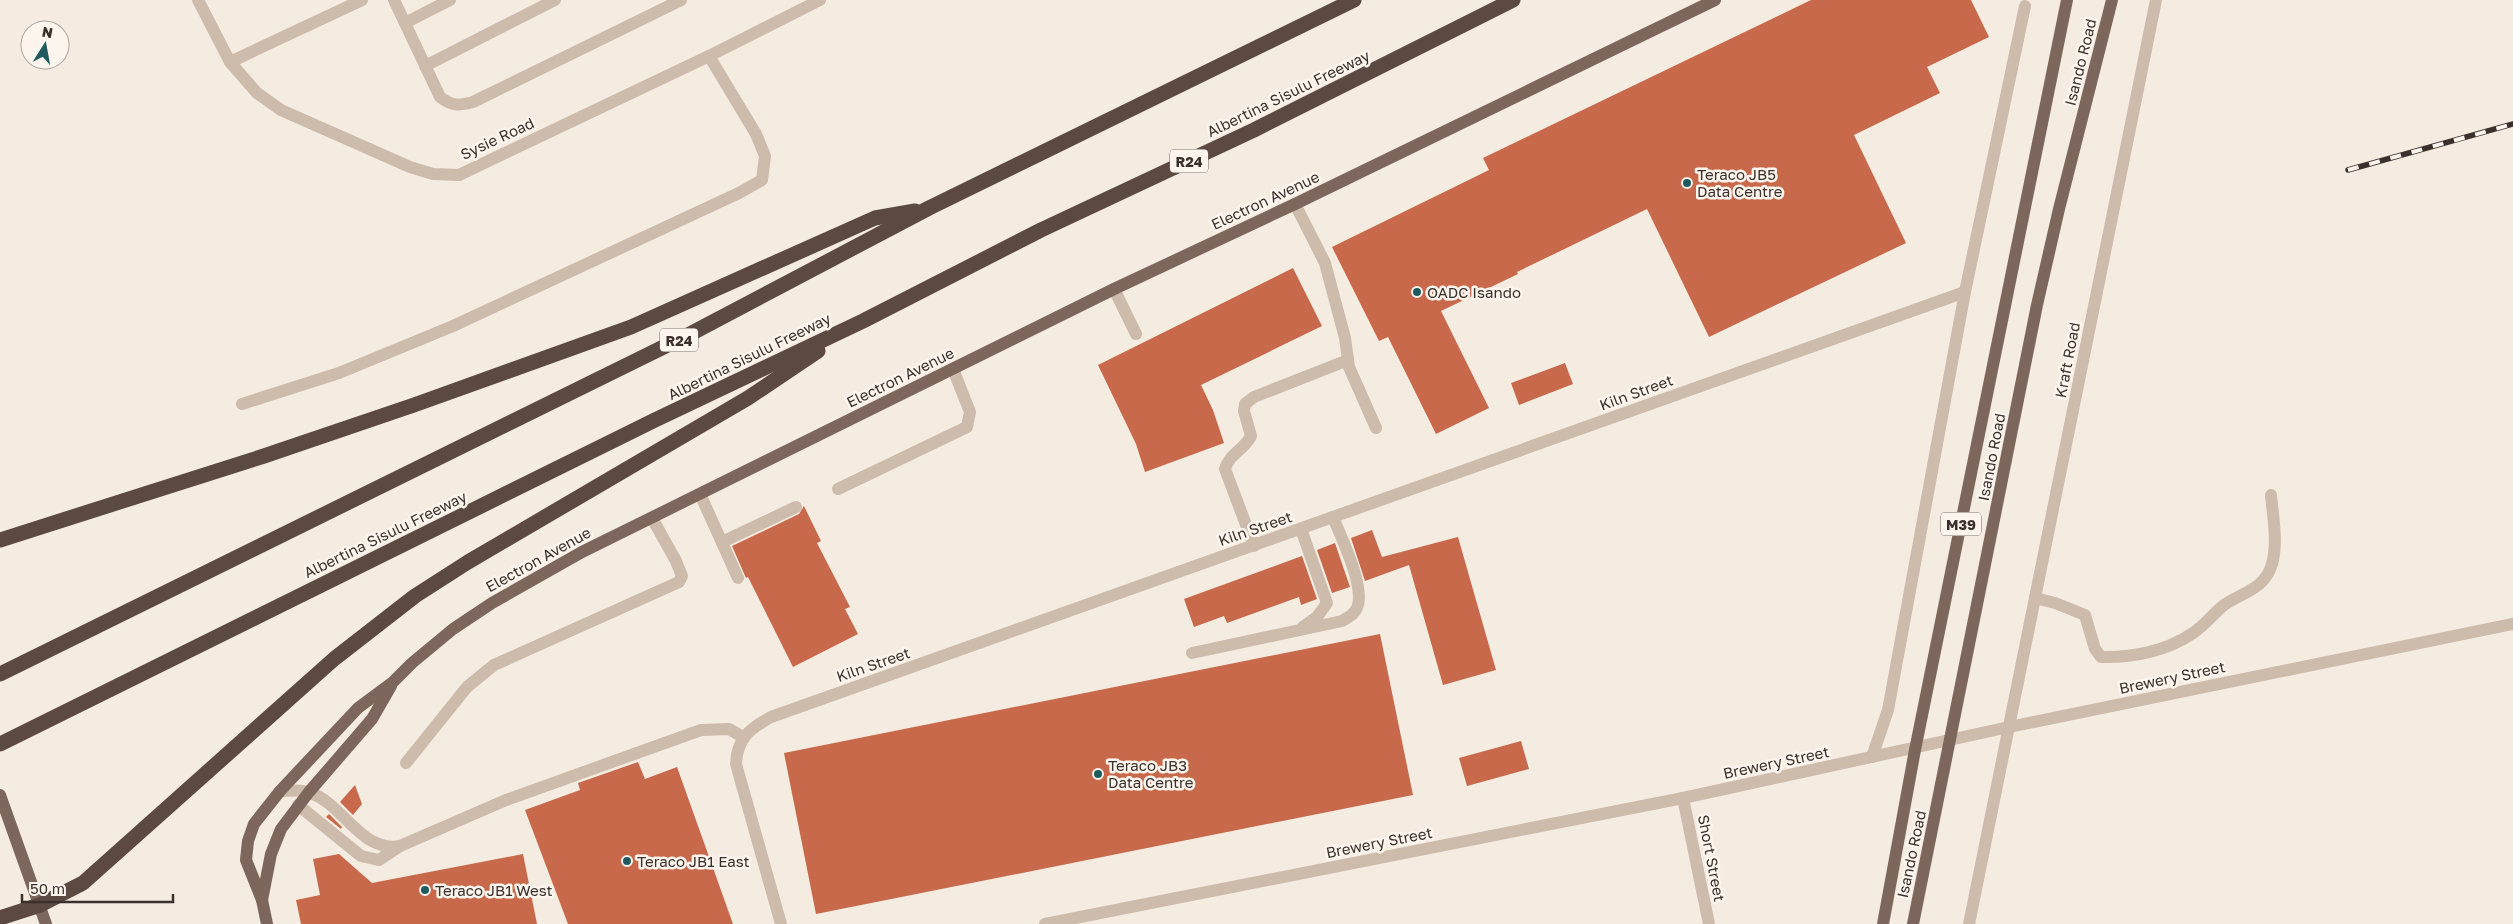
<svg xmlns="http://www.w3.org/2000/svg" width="2513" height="924" font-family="'Golos Text',sans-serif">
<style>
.building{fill:#c8694b}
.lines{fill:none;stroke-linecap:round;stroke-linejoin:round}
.minor{stroke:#cdbbac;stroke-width:12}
.major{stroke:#7d675c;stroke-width:12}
.highway{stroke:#5c4a42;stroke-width:15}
.rail-casing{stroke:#3b302b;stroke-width:5.5}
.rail{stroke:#fbf5ee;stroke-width:4;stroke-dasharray:11;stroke-linecap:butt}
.poi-dot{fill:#1f5a5e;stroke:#fbf5ee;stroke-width:2}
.labels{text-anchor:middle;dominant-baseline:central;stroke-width:5;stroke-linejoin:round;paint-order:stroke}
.shield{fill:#fbf5ee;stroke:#756b66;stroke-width:1}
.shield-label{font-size:14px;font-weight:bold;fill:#3b302b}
.street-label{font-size:15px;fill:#3b302b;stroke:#fbf5ee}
.poi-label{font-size:15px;fill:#3b302b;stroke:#fbf5ee;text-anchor:start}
</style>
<rect width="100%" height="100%" fill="#f4ebe1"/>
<g class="building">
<polygon points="1811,0 1971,0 1989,37 1927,67 1940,93 1854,135 1906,243 1709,337 1647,209 1517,272 1518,274 1441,311 1489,408 1436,434 1388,337 1379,341 1332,247 1489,170 1483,158"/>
<polygon points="1293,268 1322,326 1201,385 1213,410 1224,443 1145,472 1136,444 1098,365"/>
<polygon points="1565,363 1573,384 1519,405 1511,383"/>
<polygon points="804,506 821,541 817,543 850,607 845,609 858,634 793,667 748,577 746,578 732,546 799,514"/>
<polygon points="1372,530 1382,557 1458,537 1496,670 1443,685 1409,565 1365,581 1351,538"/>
<polygon points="1335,543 1350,587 1332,593 1317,550"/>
<polygon points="1302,556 1317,599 1301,605 1299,597 1227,623 1224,616 1194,627 1184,599"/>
<polygon points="1380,634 1413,795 816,914 784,753"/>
<polygon points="1521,741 1529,769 1467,786 1459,758"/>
<polygon points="638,762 645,779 677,767 733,924 568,924 525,810 580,790 578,783"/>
<polygon points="355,785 362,804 353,815 340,802"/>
<polygon points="329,814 342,827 341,829 326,817"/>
<polygon points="339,854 372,883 523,854 537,924 301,924 296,900 320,895 313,859"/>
</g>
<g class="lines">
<g class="minor">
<polyline points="198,0 230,62 257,93 281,110 410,167 433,174 459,175 709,56 820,0"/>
<path d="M394,0L440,97C452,106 458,106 473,102L681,0"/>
<polyline points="405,23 450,0"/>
<polyline points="230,62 362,0"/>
<polyline points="425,66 555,0"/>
<polyline points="1295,204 1325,263 1345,338 1349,367 1376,428"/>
<polyline points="1114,289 1136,334"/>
<polyline points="242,404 339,373 453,326 739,193 762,180 765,156 756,134 709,56"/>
<polyline points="838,489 967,427 970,412 953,369"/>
<polyline points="700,494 738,578"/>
<polyline points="1301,529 1327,603 1317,617 1303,627"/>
<polyline points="722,542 796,507"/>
<path d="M1254,546L1225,469C1229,454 1244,450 1251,436L1244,411L1245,404L1254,397L1348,360"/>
<path d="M2035,598L2055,603L2085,615L2095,649L2101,657C2132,658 2167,651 2193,633C2204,626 2213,614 2224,605C2243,592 2265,589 2272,564C2278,543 2273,517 2271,495"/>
<path d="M1192,653L1342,621C1348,617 1354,615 1357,608C1366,588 1341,537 1333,517"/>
<polyline points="1872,757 1888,710 1965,292 2025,6"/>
<polyline points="406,763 467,687 494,665 679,582 682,576 676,561 652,518"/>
<path d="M280,791C290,791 301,789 311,793C344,805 361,853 400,846L506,800L701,730L729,729L743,737"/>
<polyline points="1683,798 1709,924"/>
<polyline points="298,805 361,856 379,860 400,846"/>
<path d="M781,924L736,764C737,739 749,729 771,717L1965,292"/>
<polyline points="1045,924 1683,798 2009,727 2513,624"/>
<polyline points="1969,924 2156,0"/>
</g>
<g class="major">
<polyline points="0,795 46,924"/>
<polyline points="262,900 271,854 281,829 309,792 372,719 391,686"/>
<polyline points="267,924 262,900 246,860 248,841 254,824 280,791 358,708 393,682 412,663 453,629 492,603 582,552 1114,289 1295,204 1715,0"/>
<polyline points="1883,924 1915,750 2067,0"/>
<polyline points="1913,924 2037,305 2059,209 2112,0"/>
</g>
<g class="highway">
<polyline points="0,540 264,456 414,405 631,327 875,218 915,211"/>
<polyline points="0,674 692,333 929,208 1354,0"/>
<polyline points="0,744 655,420 863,321 1041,230 1254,130 1513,0"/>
<polyline points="0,918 40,905 83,883 334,659 415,596 468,562 748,398 818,351"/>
</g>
<defs>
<polyline id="rail" points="2348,170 2513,124"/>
</defs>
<use href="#rail" class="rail-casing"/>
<use href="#rail" class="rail"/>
</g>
<g class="poi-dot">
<circle cx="1687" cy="183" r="5"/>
<circle cx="1417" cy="292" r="5"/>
<circle cx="1098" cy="774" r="5"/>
<circle cx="627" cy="861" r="5"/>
<circle cx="425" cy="890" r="5"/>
</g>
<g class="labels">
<g class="shield">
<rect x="1170" y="149.5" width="38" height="23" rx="4"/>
<rect x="660" y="328.5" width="38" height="23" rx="4"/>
<rect x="1941" y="512.5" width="40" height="23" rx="4"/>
</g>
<g class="shield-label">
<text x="1189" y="161">R24</text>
<text x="679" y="340">R24</text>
<text x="1961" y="524">M39</text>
</g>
<g class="street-label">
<text transform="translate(2080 62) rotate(-76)">Isando Road</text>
<text transform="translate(1288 93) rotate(-26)">Albertina Sisulu Freeway</text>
<text transform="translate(497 138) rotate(-25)">Sysie Road</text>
<text transform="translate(1265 200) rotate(-25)">Electron Avenue</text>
<text transform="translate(749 356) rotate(-26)">Albertina Sisulu Freeway</text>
<text transform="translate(2067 360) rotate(-79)">Kraft Road</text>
<text transform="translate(900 377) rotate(-26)">Electron Avenue</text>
<text transform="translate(1636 392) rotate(-20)">Kiln Street</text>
<text transform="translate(1991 457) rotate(-79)">Isando Road</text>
<text transform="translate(1255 528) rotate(-19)">Kiln Street</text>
<text transform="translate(385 534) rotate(-26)">Albertina Sisulu Freeway</text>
<text transform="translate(538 559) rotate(-29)">Electron Avenue</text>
<text transform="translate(873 664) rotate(-19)">Kiln Street</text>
<text transform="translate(2172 677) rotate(-12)">Brewery Street</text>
<text transform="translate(1776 762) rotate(-12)">Brewery Street</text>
<text transform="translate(1379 842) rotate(-11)">Brewery Street</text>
<text transform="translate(1911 854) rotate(-78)">Isando Road</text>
<text transform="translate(1712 858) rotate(79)">Short Street</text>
</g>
<g class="poi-label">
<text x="1697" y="174">Teraco JB5<tspan x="1697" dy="17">Data Centre</tspan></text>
<text x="1427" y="292">OADC Isando</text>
<text x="1108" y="765">Teraco JB3<tspan x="1108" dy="17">Data Centre</tspan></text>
<text x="637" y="861">Teraco JB1 East</text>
<text x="435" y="890">Teraco JB1 West</text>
</g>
</g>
<g transform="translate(45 45) rotate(11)"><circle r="24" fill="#fbf5ee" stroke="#aea6a0"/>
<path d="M0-4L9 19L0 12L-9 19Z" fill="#1f5a5e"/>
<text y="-8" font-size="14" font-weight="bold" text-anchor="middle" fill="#3b302b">N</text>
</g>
<path d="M22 894v8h151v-8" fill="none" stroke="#3b302b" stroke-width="2.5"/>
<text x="30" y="894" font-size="15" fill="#3b302b" stroke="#fbf5ee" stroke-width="4" paint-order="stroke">50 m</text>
</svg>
